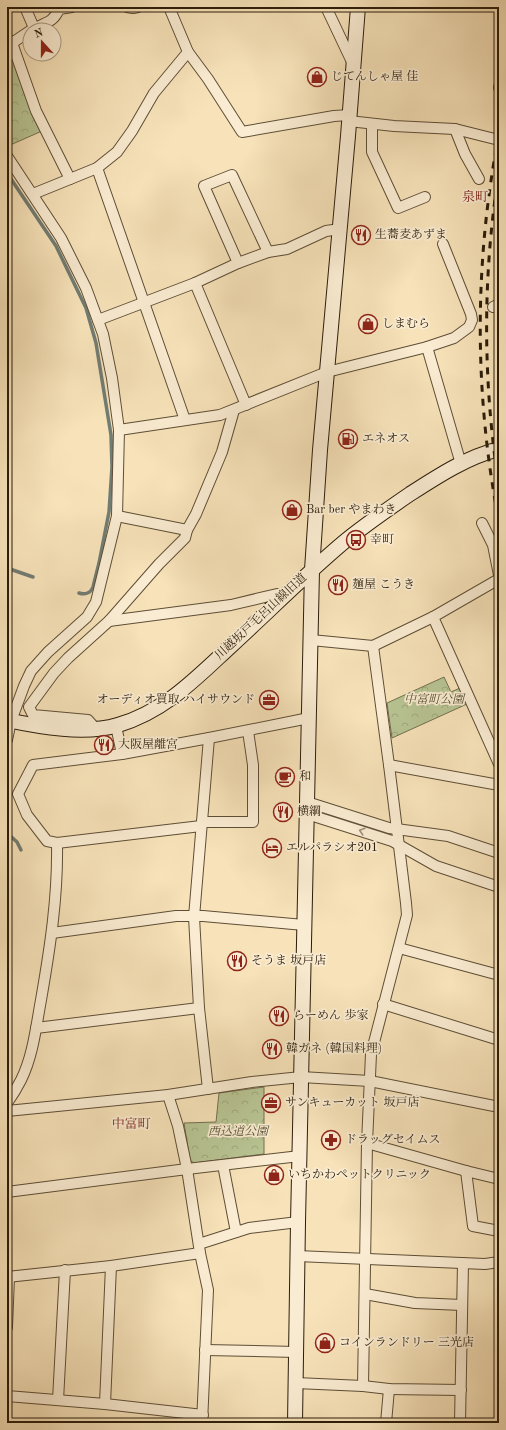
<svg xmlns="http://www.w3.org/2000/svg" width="506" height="1430" font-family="'Old Standard TT','Noto Serif JP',serif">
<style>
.forest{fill:url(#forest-crowns);stroke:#72704f}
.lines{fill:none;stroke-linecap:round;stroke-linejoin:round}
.stream{stroke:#717c73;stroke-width:3.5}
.street-casing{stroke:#5e4e36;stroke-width:12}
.secondary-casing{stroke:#2b1d0b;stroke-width:16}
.street{stroke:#faecd2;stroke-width:10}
.secondary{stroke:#faecd2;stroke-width:14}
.rail{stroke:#2b1d0b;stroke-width:3;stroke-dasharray:7 7;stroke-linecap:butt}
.oneway{stroke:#9d8f78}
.labels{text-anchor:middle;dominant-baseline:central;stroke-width:3.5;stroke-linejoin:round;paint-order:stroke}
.poi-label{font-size:12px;fill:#2b1d0b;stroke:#faecd2;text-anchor:start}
.street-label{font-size:12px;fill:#2b1d0b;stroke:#faecd2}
.park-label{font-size:12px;font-style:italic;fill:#554f34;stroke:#faecd2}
.neighbourhood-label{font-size:13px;fill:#7a1f14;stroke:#faecd2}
</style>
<defs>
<pattern id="forest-crowns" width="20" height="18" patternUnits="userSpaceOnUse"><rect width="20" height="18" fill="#b8c493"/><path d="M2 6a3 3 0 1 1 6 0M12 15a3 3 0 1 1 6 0" fill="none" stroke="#9ea87d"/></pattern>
</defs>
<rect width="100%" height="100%" fill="#f7e2b9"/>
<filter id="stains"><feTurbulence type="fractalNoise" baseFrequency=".005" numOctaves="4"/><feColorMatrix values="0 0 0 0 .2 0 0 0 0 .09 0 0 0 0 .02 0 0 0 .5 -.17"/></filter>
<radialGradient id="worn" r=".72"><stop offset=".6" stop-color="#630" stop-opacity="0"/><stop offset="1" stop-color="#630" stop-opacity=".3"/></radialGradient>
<g class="forest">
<polygon points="9,47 42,131 8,146 7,145 7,48"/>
<polygon points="444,677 451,692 460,688 467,704 392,738 387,703"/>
<polygon points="264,1087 264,1154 194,1163 190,1160 184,1123 216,1122 219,1093"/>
</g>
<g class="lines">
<g class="stream">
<path d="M7,173L56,246L86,308L96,343L111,435L112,467L109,512L99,563L93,587C91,593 85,595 79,593"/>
<polyline points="7,568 33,577"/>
<polyline points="7,833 17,842 21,850"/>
</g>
<defs>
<g id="street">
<polyline points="25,7 34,28"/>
<polyline points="127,7 133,8 138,7"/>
<polyline points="169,7 188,52"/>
<polyline points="326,7 353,64"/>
<path d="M32,30C44,22 53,24 59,9L72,7"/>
<polyline points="12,43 36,111 70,179"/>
<polyline points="7,44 12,43 30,31"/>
<polyline points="499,88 499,87"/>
<polyline points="349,121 394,126 455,129 499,140"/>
<polyline points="372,124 372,152 398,208 425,197"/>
<polyline points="455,129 465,154 479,179"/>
<polyline points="7,156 61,238 86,288 103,334 112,378 119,430 117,516 96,602 87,617 48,652 31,671 24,686 11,721 7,740"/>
<polyline points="97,168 185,420"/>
<polyline points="33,194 97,168 117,152 132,131 154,93 188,52 208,79 242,132 334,116 349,115"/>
<polyline points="238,263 204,186 232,175 268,252"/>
<polyline points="195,283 246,405"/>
<polyline points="493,307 499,304"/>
<polyline points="98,320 195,283 238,263 268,252 287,249 326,231 340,229"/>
<polyline points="427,347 461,464"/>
<polyline points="119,430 220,415 327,372 427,347 454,338 469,327 472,320 471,314 443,244"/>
<polyline points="117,516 187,530"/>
<polyline points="482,523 493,545 499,575"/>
<polyline points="433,617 499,764"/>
<polyline points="109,621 231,605 277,594 284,596"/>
<polyline points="311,640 373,646 433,617 499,579"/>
<polyline points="116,726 122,754"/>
<polyline points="96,729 88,720 33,715 29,707 54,673 68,658 109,621 159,564 185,538 187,530 196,514 222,452 234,410"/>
<polyline points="389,765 499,785"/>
<polyline points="307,802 389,828 448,836 499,853"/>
<polyline points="307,814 392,841 436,866 499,887"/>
<polyline points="202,822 253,822 253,765 248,731"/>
<polyline points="201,826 57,843 47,841 27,815 18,794 33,765 122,754 209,738 309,718"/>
<polyline points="52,933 176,916 203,916 304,925"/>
<polyline points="399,948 499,975"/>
<polyline points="383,1004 499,1040"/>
<polyline points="36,1028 199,1008"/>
<polyline points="208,1089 199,1008 194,917 209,738"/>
<polyline points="168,1095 178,1126 187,1169 200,1253 208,1290 202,1423"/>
<path d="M7,1103C12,1096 17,1088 21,1080C33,1056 36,1027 41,1000C50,948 58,897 57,843"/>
<polyline points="7,1111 168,1095 252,1082 301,1077 370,1081 499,1107"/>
<polyline points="367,1143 466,1171 499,1179"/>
<polyline points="223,1165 236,1232"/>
<polyline points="466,1171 473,1226 499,1231"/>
<polyline points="7,1192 187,1169 300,1156"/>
<polyline points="199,1244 249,1228 298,1222"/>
<polyline points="297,1256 485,1264 499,1262"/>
<polyline points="7,1277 111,1266 200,1253"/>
<polyline points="365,1294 415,1303 462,1305"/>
<polyline points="7,1327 9,1277"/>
<polyline points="205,1350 296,1352"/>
<polyline points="296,1383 363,1386 389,1389 461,1390"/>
<polyline points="363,1386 367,1143 371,1054 407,915 406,903 389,765 373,646"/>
<polyline points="7,1396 105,1404 203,1415"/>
<polyline points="58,1400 65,1270"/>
<polyline points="105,1404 111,1266"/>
<polyline points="386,1423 389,1389"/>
<polyline points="460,1423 463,1263"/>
</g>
<g id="secondary">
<path d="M7,720C40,727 85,735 118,725C166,711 197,677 233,644C270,610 306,574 344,542C365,525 388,509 410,494C438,476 467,457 499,449"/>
<polyline points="295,1423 298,1222 312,570 320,450 348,136 358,7"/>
</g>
</defs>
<use href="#street" class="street-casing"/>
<use href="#secondary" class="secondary-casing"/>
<use href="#street" class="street"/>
<use href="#secondary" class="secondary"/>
<g class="rail">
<path d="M499,134C474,262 474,394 499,522"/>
<path d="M499,172C482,277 483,383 499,487"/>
</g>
</g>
<defs><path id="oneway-chevron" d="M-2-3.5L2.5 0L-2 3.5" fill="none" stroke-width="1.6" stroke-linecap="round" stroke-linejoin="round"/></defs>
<use class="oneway" href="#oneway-chevron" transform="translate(362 831) rotate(-162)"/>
<defs>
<symbol id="shop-ring" viewBox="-11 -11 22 22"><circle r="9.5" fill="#faecd2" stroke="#8f2418" stroke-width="1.5"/><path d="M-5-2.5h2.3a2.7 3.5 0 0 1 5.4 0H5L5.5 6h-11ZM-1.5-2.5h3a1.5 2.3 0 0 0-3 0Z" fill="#8f2418"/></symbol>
<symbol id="restaurant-ring" viewBox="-11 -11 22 22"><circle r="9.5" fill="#faecd2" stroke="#8f2418" stroke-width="1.5"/><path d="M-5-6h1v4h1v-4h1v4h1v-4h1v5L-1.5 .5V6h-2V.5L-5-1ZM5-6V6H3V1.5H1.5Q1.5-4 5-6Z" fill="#8f2418"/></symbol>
<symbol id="fuel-ring" viewBox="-11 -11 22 22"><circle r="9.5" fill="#faecd2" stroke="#8f2418" stroke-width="1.5"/><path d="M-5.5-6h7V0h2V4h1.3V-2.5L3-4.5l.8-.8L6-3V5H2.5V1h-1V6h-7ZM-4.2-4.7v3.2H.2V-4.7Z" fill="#8f2418"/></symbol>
<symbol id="bus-ring" viewBox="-11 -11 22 22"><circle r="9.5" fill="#faecd2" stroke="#8f2418" stroke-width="1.5"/><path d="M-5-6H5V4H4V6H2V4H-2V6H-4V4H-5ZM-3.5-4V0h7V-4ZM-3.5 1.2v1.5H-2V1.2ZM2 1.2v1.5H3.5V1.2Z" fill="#8f2418"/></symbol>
<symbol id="office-ring" viewBox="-11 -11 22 22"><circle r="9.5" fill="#faecd2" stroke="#8f2418" stroke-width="1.5"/><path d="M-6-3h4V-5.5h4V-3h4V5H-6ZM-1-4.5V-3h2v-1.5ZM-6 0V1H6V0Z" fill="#8f2418"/></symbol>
<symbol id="cafe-ring" viewBox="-11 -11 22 22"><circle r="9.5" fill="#faecd2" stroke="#8f2418" stroke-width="1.5"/><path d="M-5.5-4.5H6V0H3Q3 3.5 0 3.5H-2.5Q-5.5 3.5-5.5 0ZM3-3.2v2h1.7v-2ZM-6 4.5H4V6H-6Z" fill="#8f2418"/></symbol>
<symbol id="hotel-ring" viewBox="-11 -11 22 22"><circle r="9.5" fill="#faecd2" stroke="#8f2418" stroke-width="1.5"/><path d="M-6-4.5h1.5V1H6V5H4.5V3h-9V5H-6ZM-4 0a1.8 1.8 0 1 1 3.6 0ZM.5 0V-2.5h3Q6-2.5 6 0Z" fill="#8f2418"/></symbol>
<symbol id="pharmacy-ring" viewBox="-11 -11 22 22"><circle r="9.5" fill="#faecd2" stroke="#8f2418" stroke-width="1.5"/><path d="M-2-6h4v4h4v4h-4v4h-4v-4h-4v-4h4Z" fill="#8f2418"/></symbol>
</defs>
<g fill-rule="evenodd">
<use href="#shop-ring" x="306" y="66" width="22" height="22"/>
<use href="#restaurant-ring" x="350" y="224" width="22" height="22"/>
<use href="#shop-ring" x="357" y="313" width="22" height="22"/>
<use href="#fuel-ring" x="337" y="428" width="22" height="22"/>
<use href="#shop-ring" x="281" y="499" width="22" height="22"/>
<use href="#bus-ring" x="345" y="529" width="22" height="22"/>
<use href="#restaurant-ring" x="327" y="574" width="22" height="22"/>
<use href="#office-ring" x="258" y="689" width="22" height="22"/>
<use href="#restaurant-ring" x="93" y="734" width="22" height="22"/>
<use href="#cafe-ring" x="274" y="766" width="22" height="22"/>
<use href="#restaurant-ring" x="272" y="801" width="22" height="22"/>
<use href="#hotel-ring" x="261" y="837" width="22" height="22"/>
<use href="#restaurant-ring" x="226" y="950" width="22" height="22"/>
<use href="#restaurant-ring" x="268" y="1005" width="22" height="22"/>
<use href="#restaurant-ring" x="261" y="1038" width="22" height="22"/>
<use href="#office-ring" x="260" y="1092" width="22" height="22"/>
<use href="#pharmacy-ring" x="320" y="1129" width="22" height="22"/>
<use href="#shop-ring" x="263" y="1164" width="22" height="22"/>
<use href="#shop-ring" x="314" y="1332" width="22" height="22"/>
</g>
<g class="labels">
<g class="poi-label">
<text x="331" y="77">じてんしゃ屋 佳</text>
<text x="375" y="235">生蕎麦あずま</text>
<text x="382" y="324">しまむら</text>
<text x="362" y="439">エネオス</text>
<text x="306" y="510">Bar ber やまわき</text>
<text x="370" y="540">幸町</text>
<text x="352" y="585">麺屋 こうき</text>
<text x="255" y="700" text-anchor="end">オーディオ買取 ハイサウンド</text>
<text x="118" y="745">大阪屋離宮</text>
<text x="299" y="777">和</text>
<text x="297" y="812">横綱</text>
<text x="286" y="848">エルパラシオ201</text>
<text x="251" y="961">そうま 坂戸店</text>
<text x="293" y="1016">らーめん 歩家</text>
<text x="286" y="1049">韓ガネ (韓国料理)</text>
<text x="285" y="1103">サンキューカット 坂戸店</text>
<text x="345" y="1140">ドラッグセイムス</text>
<text x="288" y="1175">いちかわペットクリニック</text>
<text x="339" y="1343">コインランドリー 三光店</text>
</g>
<g class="street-label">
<text transform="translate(261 617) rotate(-43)">川越坂戸毛呂山線旧道</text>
</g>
<g class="park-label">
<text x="434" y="700">中富町公園</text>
<text x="238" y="1132">西込道公園</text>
</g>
<g class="neighbourhood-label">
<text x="475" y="197">泉町</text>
<text x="131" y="1124">中富町</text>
</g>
</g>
<rect width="506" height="1430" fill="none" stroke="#f7e2b9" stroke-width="24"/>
<rect x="8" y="8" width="490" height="1414" fill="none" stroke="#2b1d0b" stroke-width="2"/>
<rect x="12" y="12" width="482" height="1406" fill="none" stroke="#2b1d0b"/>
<g transform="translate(42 42) rotate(339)"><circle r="19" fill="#faecd2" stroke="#a79982"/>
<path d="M0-3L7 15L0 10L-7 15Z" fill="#8f2418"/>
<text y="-6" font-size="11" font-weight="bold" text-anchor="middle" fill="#2b1d0b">N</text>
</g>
<rect width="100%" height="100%" filter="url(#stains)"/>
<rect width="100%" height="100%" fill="url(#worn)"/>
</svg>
